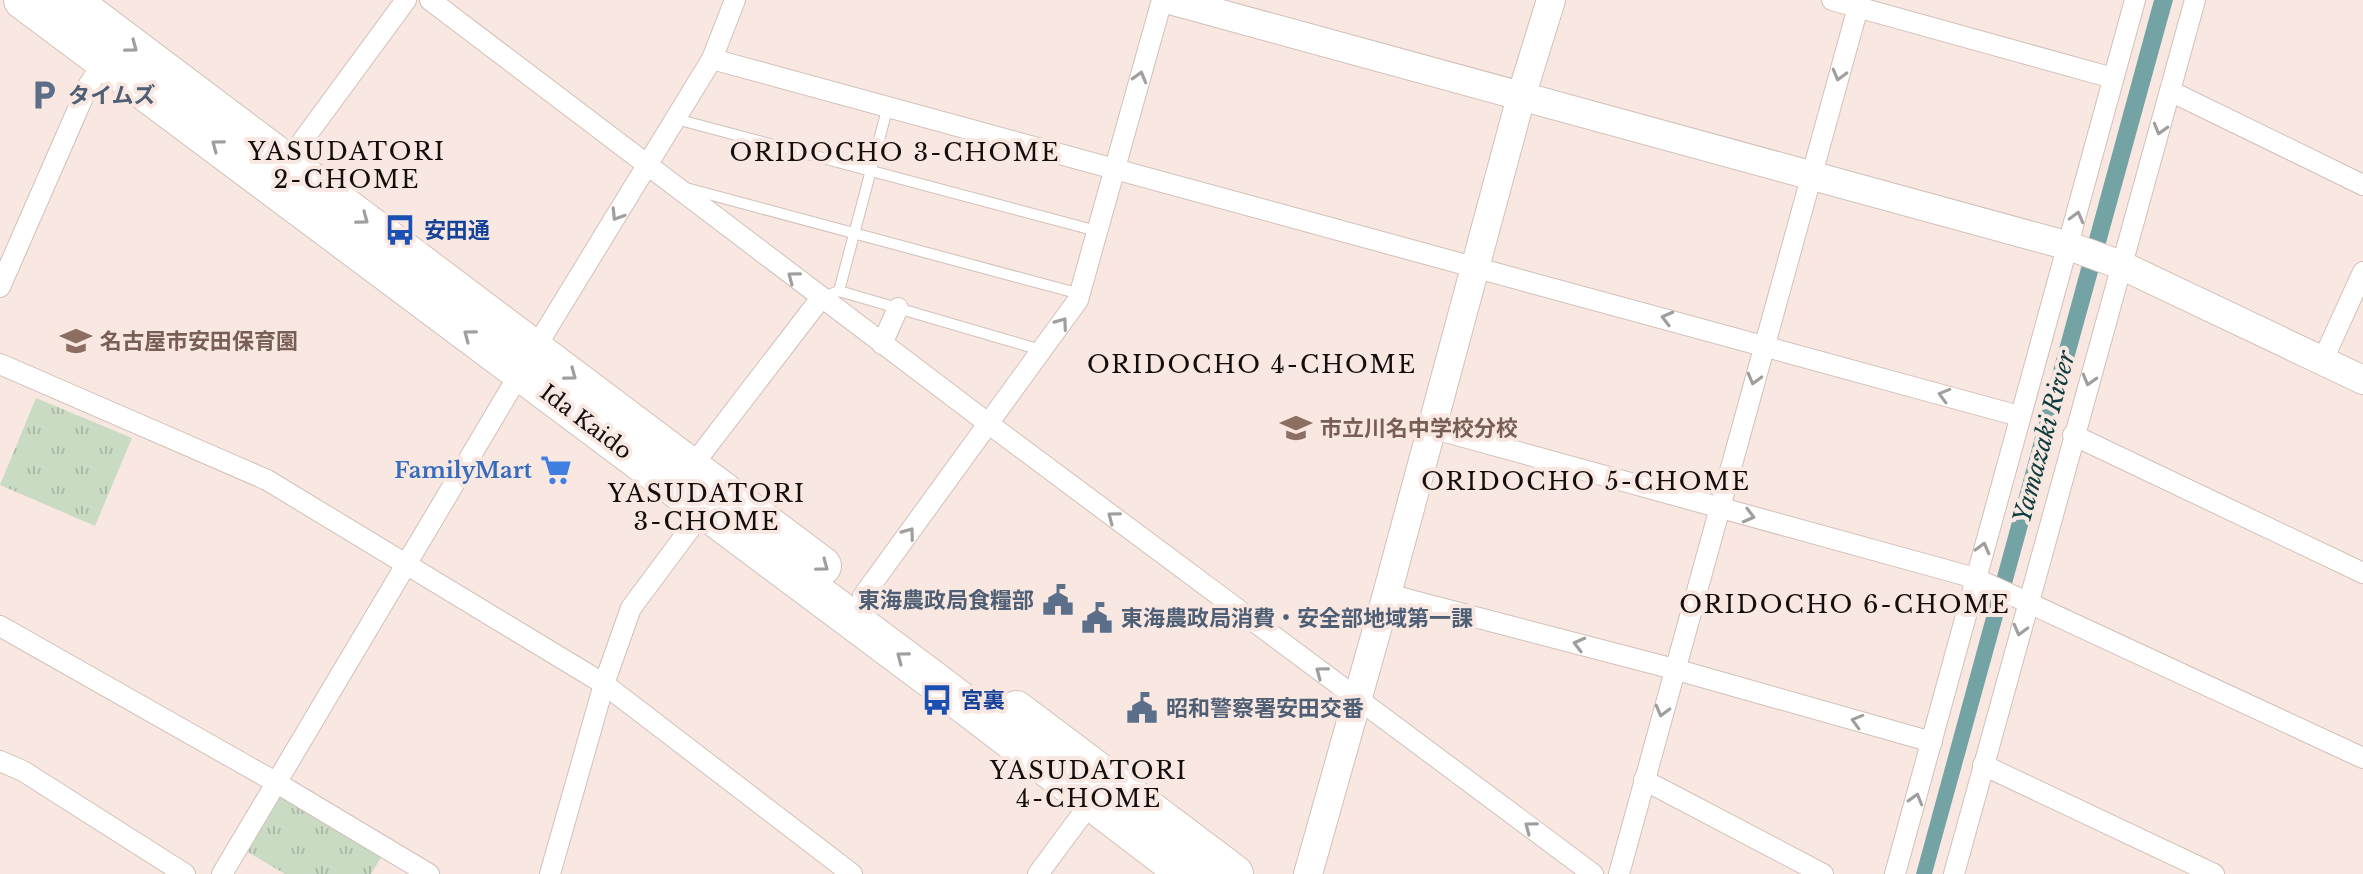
<svg xmlns="http://www.w3.org/2000/svg" width="2363" height="874" font-family="'Libre Baskerville','Noto Sans JP',serif">
<style>
.park{fill:url(#park-tufts)}
.water{fill:#73a3a5}
.lines{fill:none;stroke-linecap:round;stroke-linejoin:round}
.lane-casing{stroke:#d1c0b9;stroke-width:12}
.street-casing{stroke:#d1c0b9;stroke-width:22}
.secondary-casing{stroke:#d1c0b9;stroke-width:30}
.highway-casing{stroke:#d1c0b9;stroke-width:40}
.lane{stroke:#fff;stroke-width:10}
.street{stroke:#fff;stroke-width:20}
.secondary{stroke:#fff;stroke-width:28}
.highway{stroke:#fff;stroke-width:38}
.oneway{stroke:#a19f9e}
.labels{text-anchor:middle;dominant-baseline:central;stroke-width:8;stroke-linejoin:round;paint-order:stroke}
.service-label{font-size:22px;font-weight:bold;fill:#4e5e75;stroke:#f9e8e1;text-anchor:start}
.transit-label{font-size:22px;font-weight:bold;fill:#164399;stroke:#f9e8e1;text-anchor:start}
.education-label{font-size:22px;font-weight:bold;fill:#785e54;stroke:#f9e8e1;text-anchor:start}
.street-label{font-size:22px;fill:#130e0c;stroke:#f9e8e1}
.shop-label{font-size:22px;font-weight:bold;fill:#366cbe;stroke:#f9e8e1;text-anchor:end}
.neighbourhood-label{font-size:24px;letter-spacing:2px;fill:#130e0c;stroke:#f9e8e1}
.water-label{font-size:24px;font-style:italic;fill:#0e3d3f;stroke:#f9e8e1}
</style>
<defs>
<pattern id="park-tufts" width="24" height="20" patternUnits="userSpaceOnUse" patternTransform="scale(2)"><rect width="24" height="20" fill="#cadbc3"/><path d="M3 7l-1-3M5 7V3M7 7l1-3M15 17l-1-3M17 17v-4M19 17l1-3" fill="none" stroke="#adbba6"/></pattern>
</defs>
<rect width="100%" height="100%" fill="#f9e8e1"/>
<g class="park">
<polygon points="36,398 132,438 95,526 0,485"/>
<polygon points="280,795 382,856 371,874 285,874 246,851"/>
</g>
<polygon class="water" points="2154,0 2173,0 1932,874 1916,874"/>
<g class="lines">
<defs>
<g id="lane">
<polyline points="676,119 1097,231"/>
<polyline points="686,188 1080,294"/>
<polyline points="839,291 888,106"/>
<polyline points="823,297 839,291 1041,350"/>
</g>
<g id="street">
<polyline points="430,0 989,424 1593,874"/>
<polyline points="1832,0 2113,78"/>
<polyline points="712,59 2019,416"/>
<polyline points="2170,91 2363,185"/>
<polyline points="287,162 406,0"/>
<polyline points="0,287 88,86 105,60"/>
<polyline points="882,344 898,308"/>
<polyline points="2322,362 2363,272"/>
<polyline points="0,364 267,480 604,684 852,874"/>
<polyline points="1431,428 1975,578 2363,758"/>
<polyline points="2073,435 2363,573"/>
<polyline points="692,466 821,298"/>
<polyline points="1387,594 1674,669 1932,742"/>
<polyline points="863,596 1078,300 1162,0"/>
<polyline points="0,626 277,783 429,874"/>
<polyline points="0,761 23,771 185,874"/>
<polyline points="1983,765 2214,874"/>
<polyline points="1644,780 1823,874"/>
<polyline points="222,874 520,373 712,59 735,0"/>
<polyline points="550,874 604,684 631,608 704,510"/>
<polyline points="1038,874 1092,801"/>
<polyline points="1619,874 1860,0"/>
<polyline points="1895,874 2135,0"/>
<polyline points="1954,874 2195,0"/>
</g>
<g id="secondary">
<polyline points="1170,0 2069,246 2121,265 2363,380"/>
<polyline points="1308,874 1387,594 1521,97 1551,0"/>
</g>
<g id="highway">
<polyline points="23,0 930,678 1187,874"/>
<polyline points="70,0 822,566"/>
<polyline points="1016,710 1234,874"/>
</g>
</defs>
<use href="#lane" class="lane-casing"/>
<use href="#street" class="street-casing"/>
<use href="#secondary" class="secondary-casing"/>
<use href="#highway" class="highway-casing"/>
<use href="#lane" class="lane"/>
<use href="#street" class="street"/>
<use href="#secondary" class="secondary"/>
<use href="#highway" class="highway"/>
</g>
<defs><path id="oneway-chevron" d="M-2-3.5L2.5 0L-2 3.5" fill="none" stroke-width="1.6" stroke-linecap="round" stroke-linejoin="round" transform="scale(2)"/></defs>
<g class="oneway">
<use href="#oneway-chevron" transform="translate(132 47) rotate(37)"/>
<use href="#oneway-chevron" transform="translate(1839 75) rotate(105)"/>
<use href="#oneway-chevron" transform="translate(1140 77) rotate(-74)"/>
<use href="#oneway-chevron" transform="translate(2160 129) rotate(106)"/>
<use href="#oneway-chevron" transform="translate(217 145) rotate(-143)"/>
<use href="#oneway-chevron" transform="translate(617 215) rotate(122)"/>
<use href="#oneway-chevron" transform="translate(2077 217) rotate(-75)"/>
<use href="#oneway-chevron" transform="translate(363 219) rotate(37)"/>
<use href="#oneway-chevron" transform="translate(793 277) rotate(-143)"/>
<use href="#oneway-chevron" transform="translate(1667 318) rotate(-165)"/>
<use href="#oneway-chevron" transform="translate(1062 323) rotate(-54)"/>
<use href="#oneway-chevron" transform="translate(469 335) rotate(-143)"/>
<use href="#oneway-chevron" transform="translate(571 375) rotate(37)"/>
<use href="#oneway-chevron" transform="translate(1754 379) rotate(105)"/>
<use href="#oneway-chevron" transform="translate(2089 380) rotate(106)"/>
<use href="#oneway-chevron" transform="translate(1944 395) rotate(-164)"/>
<use href="#oneway-chevron" transform="translate(1749 516) rotate(15)"/>
<use href="#oneway-chevron" transform="translate(1113 517) rotate(-143)"/>
<use href="#oneway-chevron" transform="translate(909 533) rotate(-54)"/>
<use href="#oneway-chevron" transform="translate(1983 548) rotate(-75)"/>
<use href="#oneway-chevron" transform="translate(823 566) rotate(37)"/>
<use href="#oneway-chevron" transform="translate(2020 630) rotate(105)"/>
<use href="#oneway-chevron" transform="translate(1579 644) rotate(-165)"/>
<use href="#oneway-chevron" transform="translate(902 657) rotate(-143)"/>
<use href="#oneway-chevron" transform="translate(1321 672) rotate(-143)"/>
<use href="#oneway-chevron" transform="translate(1662 711) rotate(105)"/>
<use href="#oneway-chevron" transform="translate(1857 721) rotate(-164)"/>
<use href="#oneway-chevron" transform="translate(1916 799) rotate(-74)"/>
<use href="#oneway-chevron" transform="translate(1530 827) rotate(-143)"/>
</g>
<defs>
<symbol id="parking-bare" viewBox="-9 -9 18 18"><path d="M-3.5-5.5H1a3.5 3.5 0 0 1 0 7H-1V5.5H-3.5ZM-1-3.4V-.6H.8a1.4 1.4 0 0 0 0-2.8Z" fill="#5c6f8a" stroke="#f9e8e1" stroke-width="2.5" paint-order="stroke"/></symbol>
<symbol id="bus-bare" viewBox="-9 -9 18 18"><path d="M-5-6H5V4H4V6H2V4H-2V6H-4V4H-5ZM-3.5-4V0h7V-4ZM-3.5 1.2v1.5H-2V1.2ZM2 1.2v1.5H3.5V1.2Z" fill="#1a4fb4" stroke="#f9e8e1" stroke-width="2.5" paint-order="stroke"/></symbol>
<symbol id="school-bare" viewBox="-9 -9 18 18"><path d="M0-5L7-2L0 1L-7-2ZM-4 1L0 2.5L4 1V4Q0 6-4 4Z" fill="#8d6e63" stroke="#f9e8e1" stroke-width="2.5" paint-order="stroke"/></symbol>
<symbol id="supermarket-bare" viewBox="-9 -9 18 18"><path d="M-6-5.5h2.5l.6 2H6L4.5 2H-2.5L-4.4-4H-6ZM-1.5 3.2a1.3 1.3 0 1 0 .1 0ZM3 3.2a1.3 1.3 0 1 0 .1 0Z" fill="#3f7fe0" stroke="#f9e8e1" stroke-width="2.5" paint-order="stroke"/></symbol>
<symbol id="civic-bare" viewBox="-9 -9 18 18"><path d="M-.6-6.5H3V-4.5H.6V-3L4-1V1h2V6H-6V1h2V-1L-.6-3ZM-1.2 2.5V6h2.4V2.5Z" fill="#5c6f8a" stroke="#f9e8e1" stroke-width="2.5" paint-order="stroke"/></symbol>
</defs>
<g fill-rule="evenodd">
<use href="#parking-bare" x="22" y="73" width="44" height="44"/>
<use href="#bus-bare" x="378" y="208" width="44" height="44"/>
<use href="#school-bare" x="54" y="319" width="44" height="44"/>
<use href="#school-bare" x="1274" y="406" width="44" height="44"/>
<use href="#supermarket-bare" x="534" y="448" width="44" height="44"/>
<use href="#civic-bare" x="1036" y="578" width="44" height="44"/>
<use href="#civic-bare" x="1075" y="596" width="44" height="44"/>
<use href="#bus-bare" x="915" y="678" width="44" height="44"/>
<use href="#civic-bare" x="1120" y="686" width="44" height="44"/>
</g>
<g class="labels">
<g class="service-label">
<text x="68" y="95">タイムズ</text>
<text x="1034" y="600" text-anchor="end">東海農政局食糧部</text>
<text x="1121" y="618">東海農政局消費・安全部地域第一課</text>
<text x="1166" y="708">昭和警察署安田交番</text>
</g>
<g class="transit-label">
<text x="424" y="230">安田通</text>
<text x="961" y="700">宮裏</text>
</g>
<g class="education-label">
<text x="100" y="341">名古屋市安田保育園</text>
<text x="1320" y="428">市立川名中学校分校</text>
</g>
<g class="street-label">
<text transform="translate(586 422) rotate(37)">Ida Kaido</text>
</g>
<g class="shop-label">
<text x="532" y="470">FamilyMart</text>
</g>
<g class="neighbourhood-label">
<text x="347" y="151">YASUDATORI<tspan x="347" dy="28">2-CHOME</tspan></text>
<text x="895" y="152">ORIDOCHO 3-CHOME</text>
<text x="1252" y="364">ORIDOCHO 4-CHOME</text>
<text x="1586" y="481">ORIDOCHO 5-CHOME</text>
<text x="707" y="493">YASUDATORI<tspan x="707" dy="28">3-CHOME</tspan></text>
<text x="1845" y="604">ORIDOCHO 6-CHOME</text>
<text x="1089" y="770">YASUDATORI<tspan x="1089" dy="28">4-CHOME</tspan></text>
</g>
<g class="water-label">
<text transform="translate(2044 437) rotate(-75)">Yamazaki River</text>
</g>
</g>
</svg>
